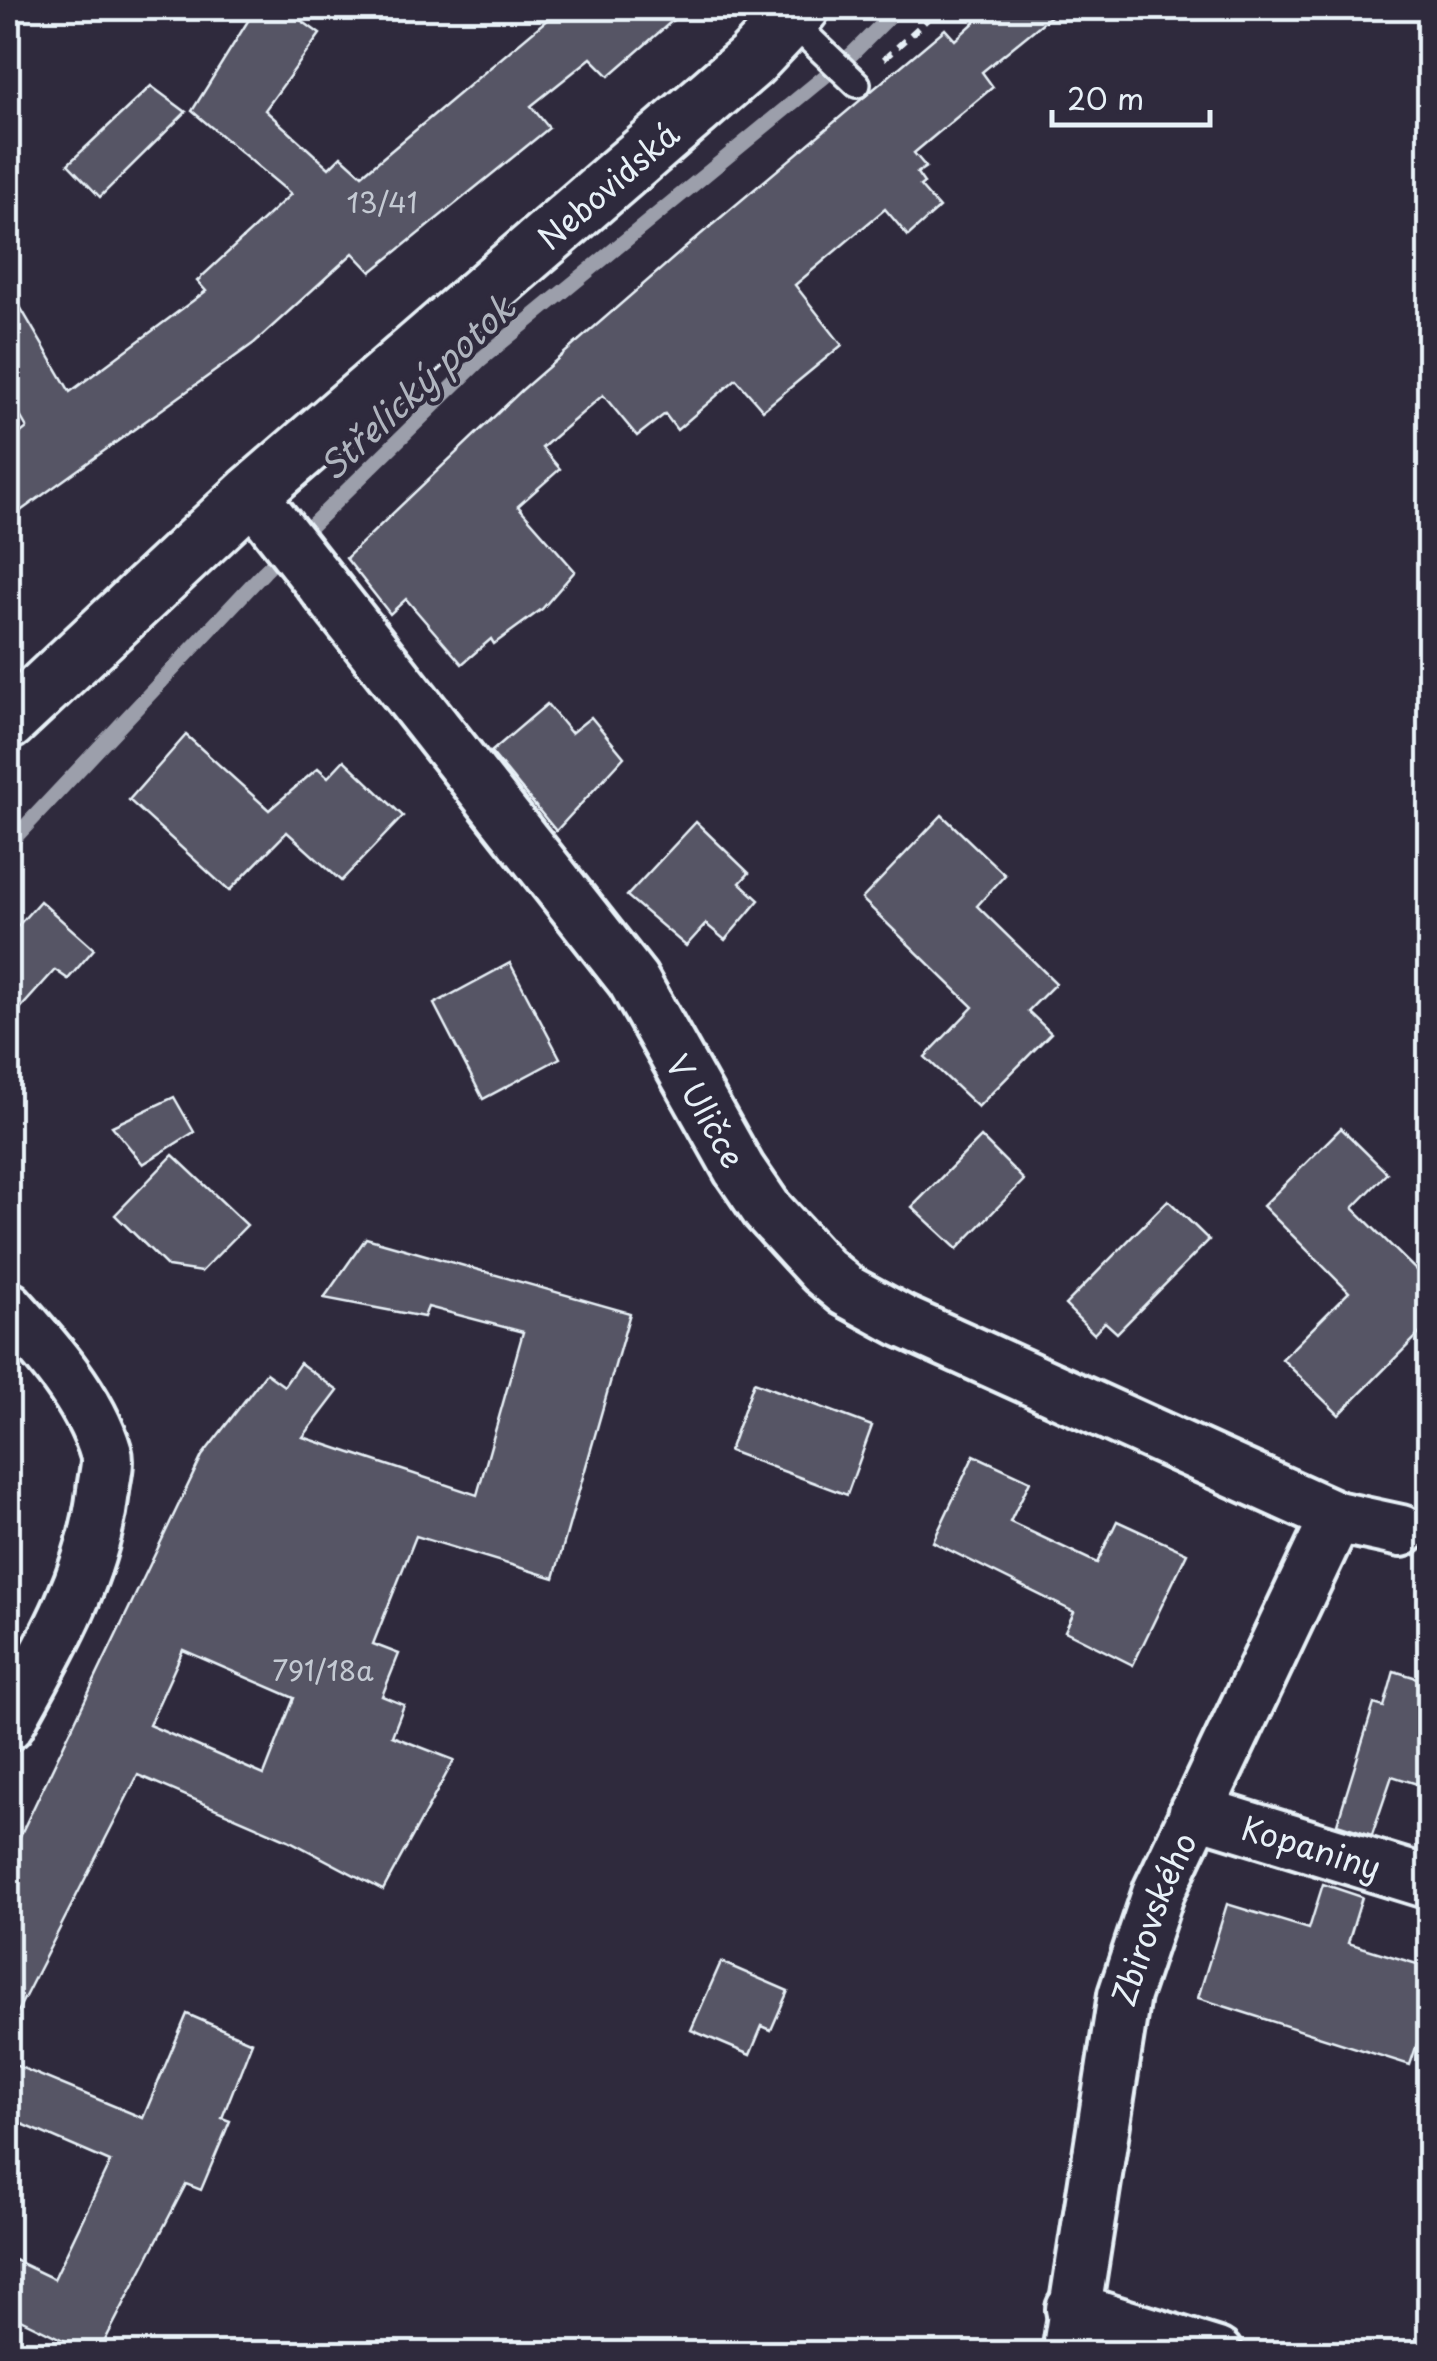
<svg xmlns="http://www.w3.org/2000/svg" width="1437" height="2361" font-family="'Playpen Sans',sans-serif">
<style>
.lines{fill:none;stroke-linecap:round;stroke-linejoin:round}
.stream{stroke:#9c9fab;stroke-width:15}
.building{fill:#575565;stroke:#e8f1f8;stroke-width:2.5;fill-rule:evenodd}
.lane-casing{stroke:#e8f1f8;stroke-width:32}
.street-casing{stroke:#e8f1f8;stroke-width:58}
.secondary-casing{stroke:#e8f1f8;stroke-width:62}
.path{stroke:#e8f1f8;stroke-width:6;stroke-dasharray:10 8;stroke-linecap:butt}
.lane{stroke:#2f2a3d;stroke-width:25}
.street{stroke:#2f2a3d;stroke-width:50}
.secondary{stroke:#2f2a3d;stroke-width:55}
.labels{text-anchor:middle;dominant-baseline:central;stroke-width:8;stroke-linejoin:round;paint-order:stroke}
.number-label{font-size:28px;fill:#c4cad3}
.street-label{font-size:32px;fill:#e8f1f8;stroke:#2f2a3d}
.water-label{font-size:35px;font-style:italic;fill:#afb4be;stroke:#2f2a3d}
</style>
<rect width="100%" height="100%" fill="#2f2a3d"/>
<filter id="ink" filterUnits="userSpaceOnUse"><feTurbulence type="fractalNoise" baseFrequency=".01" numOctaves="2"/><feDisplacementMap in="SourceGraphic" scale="20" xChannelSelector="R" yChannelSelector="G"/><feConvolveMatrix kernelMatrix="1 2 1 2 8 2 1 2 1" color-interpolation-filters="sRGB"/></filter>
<g filter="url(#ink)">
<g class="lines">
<polyline class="stream" points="8,845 264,572 480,360 852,54 898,8"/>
</g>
<g class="building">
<polygon points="256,8 284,8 320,34 265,110 329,168 341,156 362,175 561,8 687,8 609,76 591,58 531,106 549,128 371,272 353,253 254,343 8,520 8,443 27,428 8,395 8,286 70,392 206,291 197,281 291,194 192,111"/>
<polygon points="990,8 1061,8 982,72 993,87 914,153 926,167 917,173 924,183 920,186 939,208 908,236 885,209 795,285 842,345 763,410 736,379 677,430 665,414 637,436 603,395 542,448 560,469 518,506 575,571 542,609 494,644 491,639 462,664 406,599 390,614 346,558 522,390 700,235 945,29 955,40"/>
<polygon points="151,86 186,112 100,197 68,164"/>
<polygon points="547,704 571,733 591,717 624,757 556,831 491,752"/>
<polygon points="186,735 269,810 318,768 328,777 344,760 403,816 341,881 287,832 229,891 129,800"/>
<polygon points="942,815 1005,875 977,906 1056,983 1028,1011 1051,1033 978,1107 925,1057 973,1007 862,899"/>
<polygon points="696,822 749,873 740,883 759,900 725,940 706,924 686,946 627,896"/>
<polygon points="40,901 94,949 68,979 55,970 8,1022 8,937"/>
<polygon points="510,963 560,1058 483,1099 434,1004"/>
<polygon points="174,1097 194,1132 143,1164 112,1126"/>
<polygon points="1341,1128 1387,1173 1353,1208 1430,1284 1430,1323 1339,1415 1282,1359 1349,1292 1263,1206"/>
<polygon points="981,1137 1024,1180 957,1249 912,1207"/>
<polygon points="173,1155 247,1225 201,1272 168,1267 115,1215"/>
<polygon points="1168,1200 1209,1240 1117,1333 1105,1322 1094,1334 1065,1305"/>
<path d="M366,1238L630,1313L554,1578L416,1536L373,1644L399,1654L382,1696L404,1705L392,1736L454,1760L383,1890L288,1840L138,1775L8,2030V1861L202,1456L266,1373L284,1386L300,1363L338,1391L303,1437L477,1495L523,1332L428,1307L424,1317L324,1298ZM183,1650L294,1698L264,1775L149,1725Z"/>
<polygon points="754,1382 872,1426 847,1495 729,1451"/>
<polygon points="974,1455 1030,1481 1010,1522 1097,1563 1117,1521 1187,1553 1133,1665 1065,1631 1074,1612 933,1542"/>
<polygon points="1394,1671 1430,1682 1430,1788 1392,1776 1372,1835 1337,1824 1374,1704 1384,1707"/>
<polygon points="1323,1884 1362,1897 1348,1943 1430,1968 1430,2048 1417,2044 1410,2065 1198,1998 1227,1904 1309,1929"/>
<polygon points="721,1962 788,1991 771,2030 762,2026 750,2055 691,2030"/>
<polygon points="187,2014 252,2042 222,2118 230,2121 201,2190 186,2184 98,2354 92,2354 8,2313 8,2257 54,2279 110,2162 8,2118 8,2062 143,2118"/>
</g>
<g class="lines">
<defs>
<polyline id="lane" points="791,21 857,84"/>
<g id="street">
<path id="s1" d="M251,494L633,980L739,1169L767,1210L822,1270L847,1291L902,1321L1336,1517L1401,1531"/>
<path d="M8,1307C45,1348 90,1398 106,1453C109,1463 104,1479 103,1491C94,1575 49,1651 8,1724"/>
<path id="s2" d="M1195,1811L1430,1883"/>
<polyline points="1072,2309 1217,2354"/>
<path id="s3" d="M1068,2354L1124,1995L1159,1891L1336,1517"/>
</g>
<g id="secondary">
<path id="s4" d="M8,722L251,494L751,61L801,8"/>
</g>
</defs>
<use href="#lane" class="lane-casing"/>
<use href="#street" class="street-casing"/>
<use href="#secondary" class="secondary-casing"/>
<polyline class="path" points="884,59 940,8"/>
<use href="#lane" class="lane"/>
<use href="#street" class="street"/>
<use href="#secondary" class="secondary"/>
</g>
</g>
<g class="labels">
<g class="number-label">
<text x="382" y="201">13/41</text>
<text x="323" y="1669">791/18a</text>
</g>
<g class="street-label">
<text stroke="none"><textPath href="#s4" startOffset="805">Nebovidská</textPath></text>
<text stroke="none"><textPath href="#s1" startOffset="768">V Uličce</textPath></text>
<text stroke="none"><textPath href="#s2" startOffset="122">Kopaniny</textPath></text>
<text stroke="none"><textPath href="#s3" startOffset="445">Zbirovského</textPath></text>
</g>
<g class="water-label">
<text transform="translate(416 386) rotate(-43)">Střelický potok</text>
</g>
</g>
<rect width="1437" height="2361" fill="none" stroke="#2f2a3d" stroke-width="40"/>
<rect x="20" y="20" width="1397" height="2321" fill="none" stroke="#e8f1f8" stroke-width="4" filter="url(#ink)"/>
<path d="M1052 110v15h158v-15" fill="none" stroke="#e8f1f8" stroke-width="5"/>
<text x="1067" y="110" font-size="30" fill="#e8f1f8" stroke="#2f2a3d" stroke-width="8" paint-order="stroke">20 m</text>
</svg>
